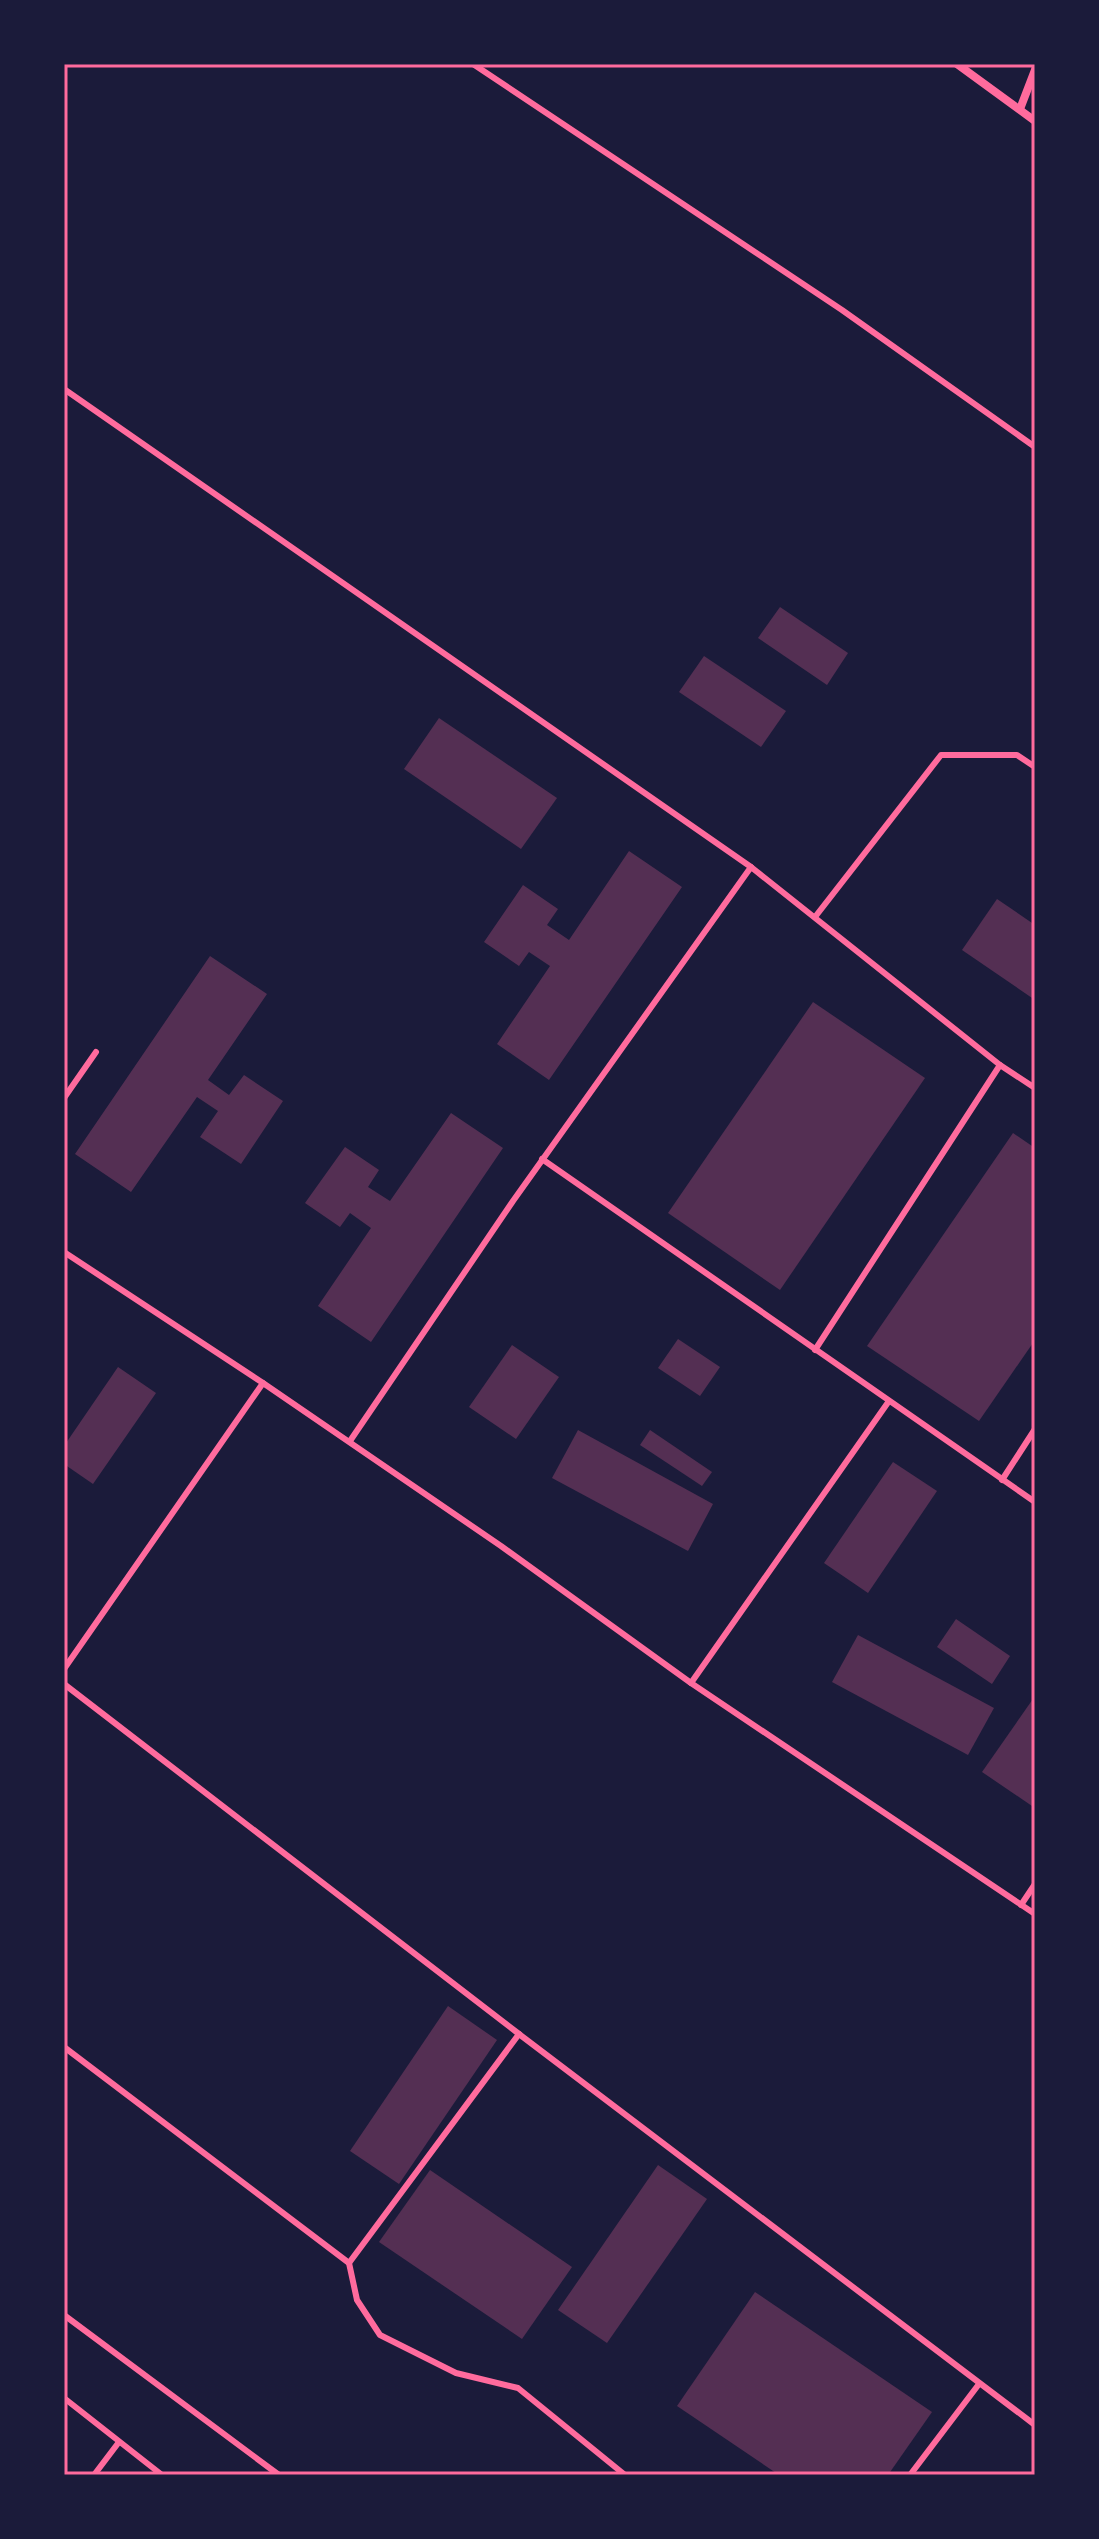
<svg xmlns="http://www.w3.org/2000/svg" width="1099" height="2539" font-family="Signika,sans-serif">
<style>
.building{fill:#542f53}
.lines{fill:none;stroke-linecap:round;stroke-linejoin:round}
.service{stroke:#ff6b9d;stroke-width:6}
.minor{stroke:#ff6b9d;stroke-width:8}
.neatline{fill:none;stroke:#ff6b9d;stroke-width:3}
</style>
<rect width="100%" height="100%" fill="#1b1b3a"/>
<g class="building">
<polygon points="780,607 848,653 827,685 758,638"/>
<polygon points="704,656 786,711 761,747 679,692"/>
<polygon points="439,718 557,798 521,849 404,769"/>
<polygon points="629,851 682,887 549,1080 497,1044 550,966 529,952 519,966 484,942 523,885 558,909 547,925 569,940"/>
<polygon points="997,899 1035,925 1035,1000 962,950"/>
<polygon points="210,956 267,994 208,1080 229,1095 244,1075 283,1101 241,1164 200,1137 218,1111 197,1097 131,1192 75,1154"/>
<polygon points="813,1002 925,1078 780,1290 668,1213"/>
<polygon points="451,1113 503,1148 371,1342 318,1306 371,1228 350,1213 340,1227 305,1203 345,1147 379,1170 368,1187 390,1201"/>
<polygon points="1013,1133 1035,1148 1035,1340 979,1421 867,1346"/>
<polygon points="678,1339 720,1367 700,1396 658,1368"/>
<polygon points="512,1345 559,1377 516,1439 469,1407"/>
<polygon points="118,1367 156,1393 93,1484 64,1464 64,1446"/>
<polygon points="578,1430 713,1504 688,1551 552,1478"/>
<polygon points="650,1430 712,1472 702,1486 640,1445"/>
<polygon points="893,1462 937,1491 868,1593 824,1563"/>
<polygon points="956,1619 1010,1656 992,1684 937,1647"/>
<polygon points="858,1635 994,1708 968,1755 832,1682"/>
<polygon points="1035,1696 1035,1802 1032,1806 982,1772"/>
<polygon points="448,2006 497,2040 399,2184 350,2151"/>
<polygon points="658,2165 707,2199 607,2343 558,2310"/>
<polygon points="430,2170 572,2267 522,2339 379,2242"/>
<polygon points="755,2292 932,2412 888,2475 779,2475 677,2406"/>
</g>
<g class="lines">
<g class="service">
<polyline points="473,64 842,310 1035,447"/>
<polyline points="64,389 751,867"/>
<polyline points="815,917 941,755 1017,755 1035,767"/>
<polyline points="64,1098 96,1052"/>
<polyline points="542,1159 1035,1502"/>
<polyline points="64,1252 263,1383 64,1669"/>
<polyline points="815,1350 1000,1065"/>
<polyline points="263,1383 501,1546 691,1683 1035,1914"/>
<polyline points="350,1441 513,1201 751,867 1000,1065 1035,1088"/>
<polyline points="1002,1480 1035,1429"/>
<polyline points="691,1683 889,1401"/>
<polyline points="64,1684 519,2034 1035,2425"/>
<polyline points="1021,1905 1035,1884"/>
<polyline points="64,2047 349,2263 357,2300 380,2335 456,2373 518,2388 625,2475"/>
<polyline points="349,2263 519,2034"/>
<polyline points="64,2315 279,2475"/>
<polyline points="64,2398 162,2475"/>
<polyline points="94,2475 119,2442"/>
<polyline points="910,2475 979,2384"/>
</g>
<g class="minor">
<polyline points="957,64 1035,121"/>
<polyline points="1020,109 1035,70"/>
</g>
</g>
<rect width="1099" height="2539" fill="none" stroke="#1b1b3a" stroke-width="132"/>
<rect x="66" y="66" width="967" height="2407" class="neatline"/>
</svg>
